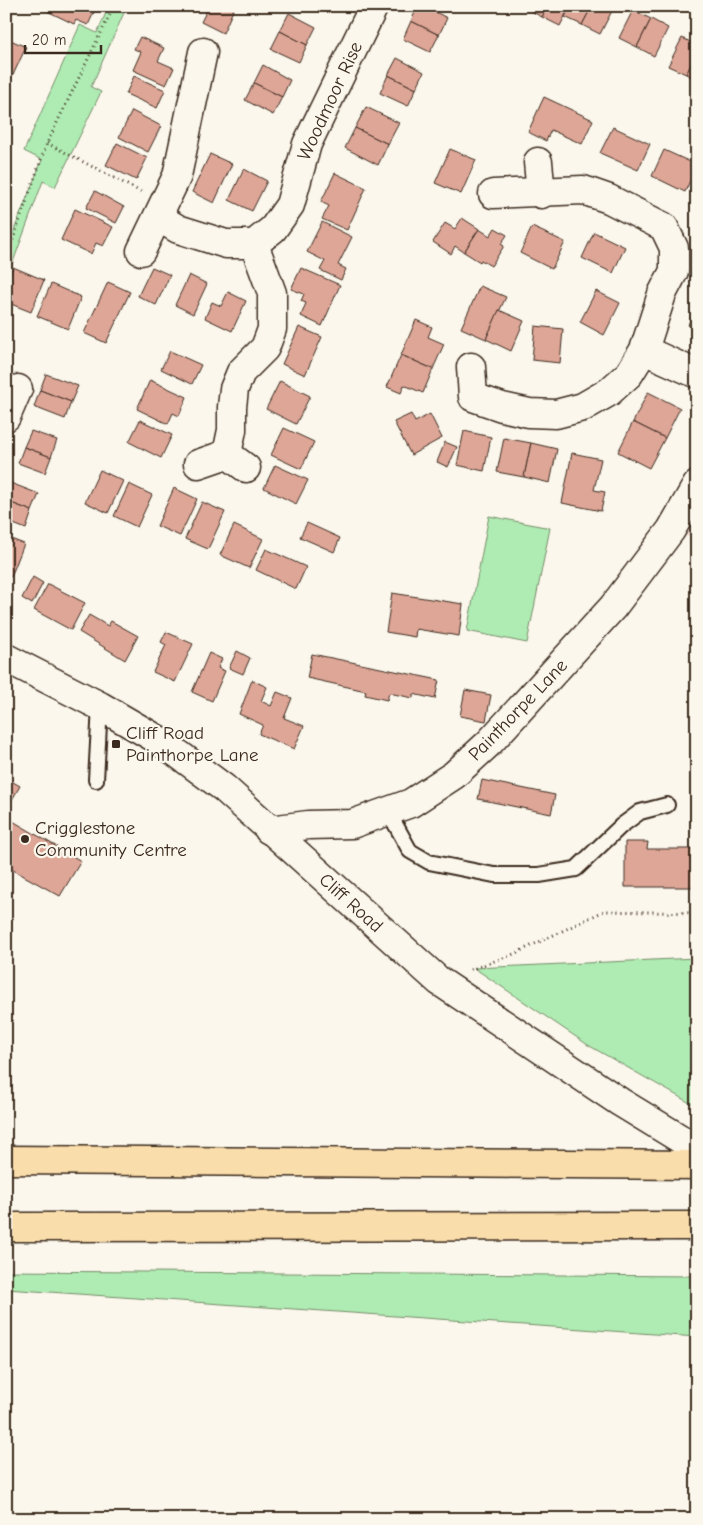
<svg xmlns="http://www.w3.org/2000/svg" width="703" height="1525" font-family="'Comic Neue',sans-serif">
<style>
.built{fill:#f2dfd2}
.green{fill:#afecb3;stroke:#758b68}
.building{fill:#dea697;stroke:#3b2a1e}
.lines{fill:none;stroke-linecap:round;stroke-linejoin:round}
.lane-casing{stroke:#3b2a1e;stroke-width:18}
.street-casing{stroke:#3b2a1e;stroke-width:31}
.secondary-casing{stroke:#3b2a1e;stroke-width:31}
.highway-casing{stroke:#3b2a1e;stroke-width:31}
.path{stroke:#3b2a1e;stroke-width:3;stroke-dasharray:1 4;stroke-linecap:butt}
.lane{stroke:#fbf7ec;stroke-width:14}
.street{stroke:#fbf7ec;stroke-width:28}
.secondary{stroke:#fbf7ec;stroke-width:28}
.highway{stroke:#f9ddab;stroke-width:28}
.poi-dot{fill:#3b2a1e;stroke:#fbf7ec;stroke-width:2}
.labels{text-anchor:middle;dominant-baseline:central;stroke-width:4.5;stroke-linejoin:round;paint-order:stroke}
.street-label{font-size:19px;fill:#3b2a1e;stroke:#fbf7ec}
.poi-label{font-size:19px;fill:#3b2a1e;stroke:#fbf7ec;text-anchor:start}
</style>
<rect width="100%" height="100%" fill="#fbf7ec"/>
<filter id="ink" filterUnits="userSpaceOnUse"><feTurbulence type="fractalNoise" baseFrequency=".02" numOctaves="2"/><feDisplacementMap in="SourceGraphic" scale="10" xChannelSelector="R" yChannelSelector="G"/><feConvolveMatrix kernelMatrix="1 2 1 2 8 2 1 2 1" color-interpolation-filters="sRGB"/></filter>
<g filter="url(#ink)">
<polygon class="built" points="697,506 697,540 679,533"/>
<g class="green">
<polygon points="109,6 127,6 91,87 101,92 55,187 43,181 6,281 6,250 42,160 24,151 80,25 97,33"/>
<polygon points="489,516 550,528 527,643 467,631"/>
<polygon points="697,958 697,1107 588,1045 474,968"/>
<polygon points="6,1271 697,1276 697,1337 6,1289"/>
</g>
<g class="building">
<polygon points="47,6 97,6 88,25 76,20 74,24 45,10"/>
<polygon points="209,6 235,6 223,33 201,22"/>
<polygon points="418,6 424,6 447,18 439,35 411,21"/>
<polygon points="526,6 548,6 542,17 525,8"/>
<polygon points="548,6 570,6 560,26 542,17"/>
<polygon points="570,6 592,6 582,25 565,17"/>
<polygon points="592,6 614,7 600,34 582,25"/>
<polygon points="633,10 651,19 637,47 619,38"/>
<polygon points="289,13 316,27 307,45 280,31"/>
<polygon points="651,19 668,28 654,56 637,47"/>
<polygon points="411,21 439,35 430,52 403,39"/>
<polygon points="280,31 307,45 299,62 271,49"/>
<polygon points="140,37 164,48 158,61 174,68 166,85 133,70 141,52 134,49"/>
<polygon points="6,38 26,47 13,75 6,72"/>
<polygon points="682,38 697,45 697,54 686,74 668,66"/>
<polygon points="697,54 697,80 686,74"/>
<polygon points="397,58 424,72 416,89 388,75"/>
<polygon points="263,65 290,80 282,97 254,83"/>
<polygon points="388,75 416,89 408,106 380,93"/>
<polygon points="134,76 165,90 157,108 126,94"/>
<polygon points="254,83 282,97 273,115 245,100"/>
<polygon points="544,97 593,120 582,144 551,130 546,141 528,132"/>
<polygon points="366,107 399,123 388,144 355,128"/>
<polygon points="132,111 161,126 148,152 119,137"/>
<polygon points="613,127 650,144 638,170 600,153"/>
<polygon points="355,128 388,144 378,165 345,148"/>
<polygon points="117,143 147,158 136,180 106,165"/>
<polygon points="450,149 476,160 461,194 435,183"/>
<polygon points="664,150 697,165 685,192 652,176"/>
<polygon points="210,154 232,164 214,203 192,192"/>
<polygon points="244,169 267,181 252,211 229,200"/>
<polygon points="335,173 366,188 347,230 322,219 329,206 321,202"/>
<polygon points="95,191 124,207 116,223 86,208"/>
<polygon points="75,209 113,227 103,246 96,243 91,254 61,240"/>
<polygon points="462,218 479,229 464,252 455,246 451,254 433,242 445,223 455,229"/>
<polygon points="322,222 352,237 338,265 346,269 341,280 320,270 325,261 307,252"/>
<polygon points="532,227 565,242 552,269 520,253"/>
<polygon points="495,228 507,235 501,244 504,246 491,266 481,260 480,262 464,252 479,229 490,236"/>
<polygon points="594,232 625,247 613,273 582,258"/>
<polygon points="13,267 44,280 31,312 6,302 6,285"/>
<polygon points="152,267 170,275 156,305 138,296"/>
<polygon points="301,268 340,285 322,326 301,316 306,303 301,301 304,294 291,289"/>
<polygon points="189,275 207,284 193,314 175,305"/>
<polygon points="108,282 130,292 106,343 84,333"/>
<polygon points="51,284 81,297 68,329 37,316"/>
<polygon points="480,286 506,297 486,339 461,328"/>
<polygon points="596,291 620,303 604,335 580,322"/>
<polygon points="228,292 246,301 232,331 205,318 212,302 221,306"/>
<polygon points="697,303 697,330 688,325"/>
<polygon points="499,310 524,321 511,351 486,339"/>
<polygon points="416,320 432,327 428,337 444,344 433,369 401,355"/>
<polygon points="535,326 563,329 560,363 532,360"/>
<polygon points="299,327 322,337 305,375 282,364"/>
<polygon points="170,351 201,365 192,384 161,369"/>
<polygon points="401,355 433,369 423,393 404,385 401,393 387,387"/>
<polygon points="46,374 78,386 71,402 40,390"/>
<polygon points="150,380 187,397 179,416 173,413 168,424 137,409"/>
<polygon points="280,381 310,396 296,424 266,409"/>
<polygon points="40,390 71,402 65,419 34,407"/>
<polygon points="648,392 680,408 665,438 633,422"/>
<polygon points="411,414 415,422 430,414 442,438 411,455 394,422"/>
<polygon points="140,420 172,435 161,458 129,442"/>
<polygon points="633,422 665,438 649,468 618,452"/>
<polygon points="284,428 314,442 301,469 271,455"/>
<polygon points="31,431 57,440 51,457 24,447"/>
<polygon points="464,431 491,437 484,471 457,465"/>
<polygon points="504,438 531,443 524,477 497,472"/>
<polygon points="445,442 457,447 448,467 437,462"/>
<polygon points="531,443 557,449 550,483 524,477"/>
<polygon points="24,447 51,457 45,473 18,463"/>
<polygon points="572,453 601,459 594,490 605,492 601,511 562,503"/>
<polygon points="275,465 308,480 296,504 264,488"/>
<polygon points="100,470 123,481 108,513 85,502"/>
<polygon points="8,482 39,494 32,511 6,501"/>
<polygon points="129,484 152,495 137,527 114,516"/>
<polygon points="174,488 197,499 180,536 157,526"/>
<polygon points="6,501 32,511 26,529 6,521"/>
<polygon points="202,502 225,512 208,549 185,539"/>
<polygon points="307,523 340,538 334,552 300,537"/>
<polygon points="234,525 263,539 249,568 220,555"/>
<polygon points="6,537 24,544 11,577 6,575"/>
<polygon points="266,549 306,567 296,589 256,570"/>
<polygon points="33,577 43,583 32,604 22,598"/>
<polygon points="48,584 85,603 71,630 34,610"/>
<polygon points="392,593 463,604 459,636 416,629 415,637 386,632"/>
<polygon points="89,615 108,626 111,621 138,636 125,660 79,632"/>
<polygon points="166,632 193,644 175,682 153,672 166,645 161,642"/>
<polygon points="237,651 250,658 243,674 229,668"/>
<polygon points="209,653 222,659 218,668 225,671 212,701 192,692"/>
<polygon points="312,654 439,680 435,699 413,694 413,698 389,693 387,700 365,695 366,691 307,678"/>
<polygon points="252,680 267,687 261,701 271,706 277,692 292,698 284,718 304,726 294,749 259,734 263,725 239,714"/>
<polygon points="465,690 491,695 486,721 460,716"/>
<polygon points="6,778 20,786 6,810"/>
<polygon points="482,780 555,795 551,814 478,799"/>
<polygon points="6,817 81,861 60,896 6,866"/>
<polygon points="625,842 648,842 647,849 697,849 697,887 625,887"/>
</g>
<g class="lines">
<defs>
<g id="lane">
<polyline points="96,780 100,706"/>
<polyline points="388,811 410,851 429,862 494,875 539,875 576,869 621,826 640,812 667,805"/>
</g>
<g id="street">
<polyline points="538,162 541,194"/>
<polyline points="158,217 178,229 226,244 254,244 273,229 290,205 307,144 374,6"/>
<polyline points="141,251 177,176 203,52"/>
<polyline points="644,350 697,374"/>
<polyline points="471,367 473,397 502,407 529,413 556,414 583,407 609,392 629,374 644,350 662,294 674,271 674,248 664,227 609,199 583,190 493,194"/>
<polyline points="6,417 18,389"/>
<polyline points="227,454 232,430 232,407 234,389 241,372 265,348 272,329 272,293 254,244"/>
<polyline points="198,464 227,454 246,468"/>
</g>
<g id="secondary">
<polyline points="6,658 100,706 162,742 224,788 439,981 620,1102 697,1149"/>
<polyline points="269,830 308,825 352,824 411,803 454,775 489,743 613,607 671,530 697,485"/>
</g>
<g id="highway">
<polyline points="6,1160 697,1165"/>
<polyline points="6,1227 697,1226"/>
</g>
</defs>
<use href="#lane" class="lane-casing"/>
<use href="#street" class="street-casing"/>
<use href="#secondary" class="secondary-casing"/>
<use href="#highway" class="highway-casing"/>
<g class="path">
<polyline points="47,143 141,192"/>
<polyline points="6,259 47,143 114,6"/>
<polyline points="470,970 514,954 604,911 697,913"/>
</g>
<use href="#lane" class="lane"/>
<use href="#street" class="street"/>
<use href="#secondary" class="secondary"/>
<use href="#highway" class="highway"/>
</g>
</g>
<g class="poi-dot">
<rect x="111" y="739" width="10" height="10" rx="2.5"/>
<circle cx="25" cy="839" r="5"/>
</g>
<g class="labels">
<g class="street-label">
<text transform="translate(330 101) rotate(-65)">Woodmoor Rise</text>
<text transform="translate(518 710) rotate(-46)">Painthorpe Lane</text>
<text transform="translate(351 903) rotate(42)">Cliff Road</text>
</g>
<g class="poi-label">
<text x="126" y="733">Cliff Road<tspan x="126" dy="22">Painthorpe Lane</tspan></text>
<text x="35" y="828">Crigglestone<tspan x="35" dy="22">Community Centre</tspan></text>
</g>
</g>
<rect width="703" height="1525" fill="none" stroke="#fbf7ec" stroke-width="25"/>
<rect x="12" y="12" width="678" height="1500" fill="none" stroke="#3b2a1e" stroke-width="2" filter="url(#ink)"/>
<path d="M25 45v8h76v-8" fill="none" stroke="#3b2a1e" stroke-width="2.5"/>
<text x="32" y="45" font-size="15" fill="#3b2a1e" stroke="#fbf7ec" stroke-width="4" paint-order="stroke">20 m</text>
</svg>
